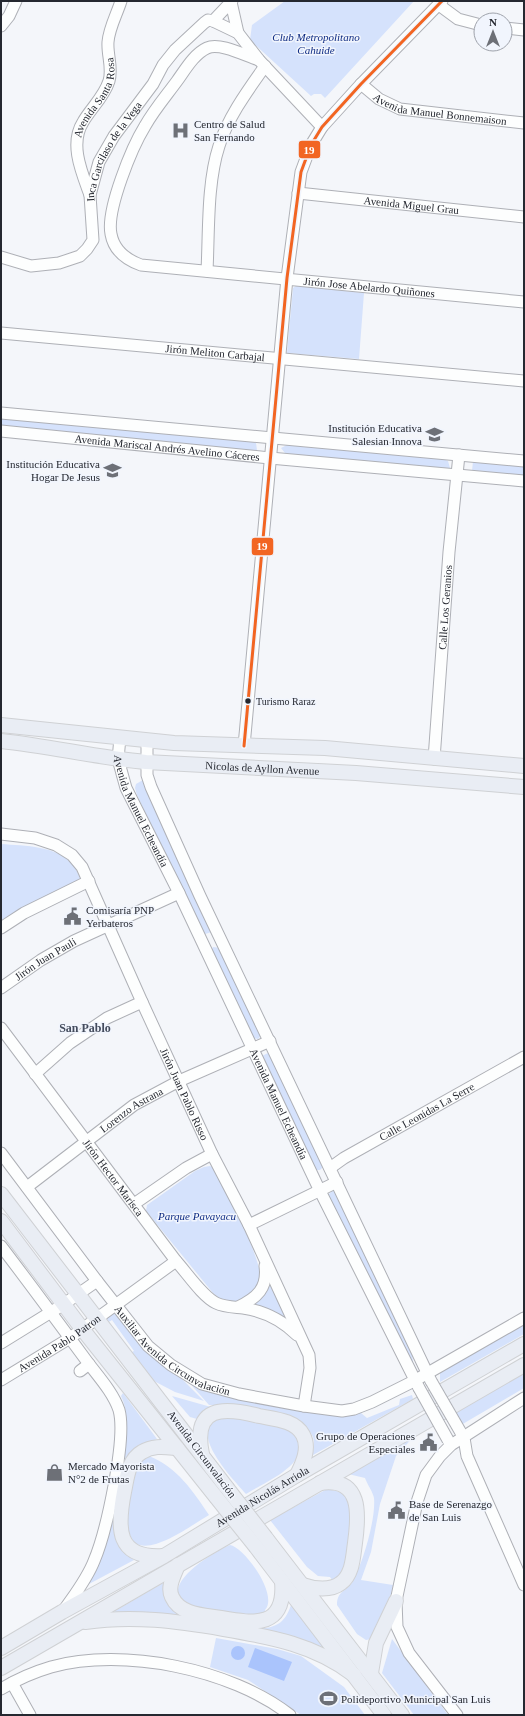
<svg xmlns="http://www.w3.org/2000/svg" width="525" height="1716" font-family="Georgia,serif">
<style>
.green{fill:#d5e2fc}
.water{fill:#aac4fc}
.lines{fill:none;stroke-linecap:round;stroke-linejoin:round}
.minor-casing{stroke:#aeb0b6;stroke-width:13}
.major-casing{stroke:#cfd1d4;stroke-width:16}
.minor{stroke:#fdfefe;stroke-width:11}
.major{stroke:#e9edf4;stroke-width:14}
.minor-bridge-casing{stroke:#aeb0b6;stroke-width:13;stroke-linecap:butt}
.major-bridge-casing{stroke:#cfd1d4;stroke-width:16;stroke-linecap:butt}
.minor-bridge{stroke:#fdfefe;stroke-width:11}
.major-bridge{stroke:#e9edf4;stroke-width:14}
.bus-1-casing{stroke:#f1f5fd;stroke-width:6}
.bus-1{stroke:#f26522;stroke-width:3}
.bus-dot{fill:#252830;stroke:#f1f5fd;stroke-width:1.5}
.labels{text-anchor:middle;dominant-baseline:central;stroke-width:3;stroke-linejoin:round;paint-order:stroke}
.bus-label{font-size:10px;fill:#252830;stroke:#f1f5fd;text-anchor:start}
.park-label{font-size:11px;font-style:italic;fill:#102d84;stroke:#f1f5fd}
.street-label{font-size:11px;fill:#252830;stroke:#f1f5fd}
.poi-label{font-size:11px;fill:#252830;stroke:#f1f5fd;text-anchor:start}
.neighbourhood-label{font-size:12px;font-weight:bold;fill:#444c5d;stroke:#f1f5fd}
.line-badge{stroke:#f1f5fd;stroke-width:1.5}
.badge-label{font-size:11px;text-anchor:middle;font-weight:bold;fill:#fff}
</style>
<rect width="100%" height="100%" fill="#f4f6fa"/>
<g class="green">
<polygon points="285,1 414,1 325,98 321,94 314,94 311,96 250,40 252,25"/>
<polygon points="296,286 364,293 359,359 287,353 293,288"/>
<polygon points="1,415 248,440 256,443 257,450 251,453 1,428"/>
<polygon points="287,445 443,459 448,461 450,468 444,470 296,457 285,453 281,448"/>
<polygon points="473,461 524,466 524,476 472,471"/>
<polygon points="143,780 147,782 212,932 205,934 201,933 137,795 135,788 136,784"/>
<path d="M1,844C25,846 57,845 74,866C77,870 79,877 82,882L1,927Z"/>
<polygon points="213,947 221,948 262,1035 258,1039 252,1038 211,951"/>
<polygon points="268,1053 271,1054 324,1166 320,1170 314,1170 262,1056"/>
<path d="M210,1166L214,1168C224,1187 269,1270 259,1285C255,1292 246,1297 241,1302L223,1301L213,1293L146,1211L147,1205L195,1171L204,1167Z"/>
<polygon points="332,1191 339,1192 412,1355 413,1361 411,1363 327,1196"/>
<polygon points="269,1284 286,1314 285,1317 281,1318 249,1305"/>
<polygon points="115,1309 165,1366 180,1377 204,1401 175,1392 150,1379 130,1353 134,1351 112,1320 107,1323 103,1319"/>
<polygon points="524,1324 524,1334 440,1382 440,1373"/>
<polygon points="524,1372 524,1388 461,1425 453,1413"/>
<path d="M186,1379L241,1399L338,1416L361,1413L367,1418L399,1405L400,1399L412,1395L413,1399L313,1455C313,1449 315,1442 313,1437C305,1414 230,1404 209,1405Z"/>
<path d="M123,1393L157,1439L137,1446L124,1465C125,1443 131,1416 121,1396Z"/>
<polygon points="172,1396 211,1407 197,1419 190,1417"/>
<path d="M226,1416L282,1425L298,1436C298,1440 300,1445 300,1449C298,1469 262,1484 246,1494C235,1481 191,1437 214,1420C217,1418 223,1417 226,1416Z"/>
<path d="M416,1434L396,1456L380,1504L371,1552L361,1580L393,1585L389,1602L371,1639L366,1640L357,1634L337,1605C337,1590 347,1592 353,1581C363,1562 376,1519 374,1498C373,1492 367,1484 365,1478L348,1474Z"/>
<path d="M149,1456C177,1467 193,1491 209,1515C193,1524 153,1555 135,1543C132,1542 130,1538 128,1536L126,1501L139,1462Z"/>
<polygon points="327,1489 345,1493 353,1505 345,1573 333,1581 330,1577 318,1576 307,1567 270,1520"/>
<path d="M115,1504C114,1530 112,1543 134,1560L89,1584L87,1583C103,1557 109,1534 115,1504Z"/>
<path d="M230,1545C244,1547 279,1595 265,1610L267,1614C258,1615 248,1617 239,1617C231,1616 194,1608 188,1605C154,1587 215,1551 230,1545Z"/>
<path d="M163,1583C162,1609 174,1611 195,1619L167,1614L116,1613L115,1611Z"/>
<path d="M292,1602L333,1657L256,1629C278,1628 286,1622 292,1602Z"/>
<polygon points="216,1638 277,1649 301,1656 344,1687 365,1715 301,1715 248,1680 210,1667"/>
<polygon points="392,1639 448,1715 414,1715 382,1673"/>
</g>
<g class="water">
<circle cx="238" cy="1653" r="7"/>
<polygon points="255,1648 292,1662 284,1681 248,1667"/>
</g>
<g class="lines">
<defs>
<g id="minor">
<polyline points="231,2 238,33"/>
<polyline points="439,5 458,19 481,25"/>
<polyline points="213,21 238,33 259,60 322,127"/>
<polyline points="1,26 9,16 16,1"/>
<polyline points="505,28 524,30"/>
<path id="s1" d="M259,60C246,56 220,42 207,48C194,54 185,70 177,81C166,96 154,110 145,126C132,147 106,210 111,234C114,251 127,260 141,265L524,302"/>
<path id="s2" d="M361,84L379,99L400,109L524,123"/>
<path id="s3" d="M298,193L524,217"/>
<path id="s4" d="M90,195C82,173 69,144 83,122C91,108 104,97 109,81C113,68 107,55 108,42C109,28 117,14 121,1"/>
<path id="s5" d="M1,257L31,266L59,263L80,256L87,249L93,240L90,195L99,162L114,136L153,84L163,65L175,50L204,23L208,20L213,21L232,1"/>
<path d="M207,271C209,231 207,183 219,146C228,117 248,90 265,66"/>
<path id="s6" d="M1,333L524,381"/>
<polyline points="1,413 524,461"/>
<path id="s7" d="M1,431L270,458L524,481"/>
<path id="s8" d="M120,738L118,759L126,788L179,893L319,1189L419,1388"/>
<polyline points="147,741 147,775 151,787 200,896 431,1381"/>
<polyline points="244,746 287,278 301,172 311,145 322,127 361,84 442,1"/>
<path id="s9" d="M434,759L449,552L459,455"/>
<path id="s10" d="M1,834L35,838L56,845L72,855L82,867L142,1002L212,1154L249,1225L309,1355L310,1368L304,1406"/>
<polyline points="1,928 24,913 89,881"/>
<path id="s11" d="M1,988L41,960L74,941L179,893"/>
<path id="s12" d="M1,1028L176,1261C187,1273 202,1296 216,1303C224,1307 234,1307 243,1308C264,1311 282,1320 297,1335"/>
<polyline points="35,1074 70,1043 107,1018 142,1002"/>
<path id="s13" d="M1,1153L97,1281L148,1346L171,1365L202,1384L239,1394L304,1406L342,1411L354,1409L372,1402L414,1381L524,1318"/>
<path id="s14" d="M330,1168L344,1158L524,1057"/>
<path id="s15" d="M27,1187L134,1105L179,1081L270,1041"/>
<polyline points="134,1204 186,1168 212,1154"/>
<polyline points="249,1225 337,1182"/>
<path d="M1,1246C30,1284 58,1322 86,1360C97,1375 113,1392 119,1410C127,1439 106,1533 94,1561C87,1579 75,1594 64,1610"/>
<path d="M238,1307C257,1298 268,1288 265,1266"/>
<polyline points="1,1343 64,1304 97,1281"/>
<polyline points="80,1371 89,1364"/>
<path id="s16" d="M1,1380L70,1338L176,1261"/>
<polyline points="461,1433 464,1438 467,1456 524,1585"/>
<polyline points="12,1683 30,1715"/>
<path d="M1,1689C16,1680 34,1672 51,1667C123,1647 231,1669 290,1715"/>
<polyline points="457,1715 409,1653 397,1627 396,1601 417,1502 426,1475 440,1456 451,1445 524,1398"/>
</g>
<g id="major">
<polyline points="1,725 174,743 325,748 524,766"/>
<path id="s17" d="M1,741C50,746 98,758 146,762L356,773L524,787"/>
<polyline points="1,1194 227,1488"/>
<polyline points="1,1221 83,1330 216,1497"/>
<path d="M202,1454C192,1405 224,1407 259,1416C274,1419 295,1420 303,1435C310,1448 303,1463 297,1475"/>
<polyline points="266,1538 402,1715"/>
<polyline points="256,1547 384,1715"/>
<path d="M163,1556C116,1559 117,1528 124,1492C127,1478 128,1460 142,1452C153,1445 165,1447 177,1448"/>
<path d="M178,1565C174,1575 167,1587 172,1597C180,1615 204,1615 221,1618C255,1624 286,1628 282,1581"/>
<path d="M303,1585C314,1589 331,1591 341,1583C353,1574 353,1556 355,1543C359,1514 362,1477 320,1483"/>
<path d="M85,1622C133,1615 177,1621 224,1629C271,1637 316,1645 354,1675"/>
<path id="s18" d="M1,1648L62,1612L164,1556L297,1475L524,1344"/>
<polyline points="1,1668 524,1365"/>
<polyline points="371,1673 376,1643 396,1601"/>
</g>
</defs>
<use href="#minor" class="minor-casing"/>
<use href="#major" class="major-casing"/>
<use href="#minor" class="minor"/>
<use href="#major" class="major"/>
<defs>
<g id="minor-bridge">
<polyline points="431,1381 460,1431"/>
<polyline points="419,1388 448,1440"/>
</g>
<g id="major-bridge">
<polyline points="227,1488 266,1538"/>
<polyline points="216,1497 256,1547"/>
</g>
</defs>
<use href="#minor-bridge" class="minor-bridge-casing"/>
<use href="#major-bridge" class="major-bridge-casing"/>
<use href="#minor-bridge" class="minor-bridge"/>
<use href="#major-bridge" class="major-bridge"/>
<defs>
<polyline id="bus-1" points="244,746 287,278 301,172 311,145 322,127 361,84 442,1"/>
</defs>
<use href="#bus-1" class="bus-1-casing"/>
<use href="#bus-1" class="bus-1"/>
</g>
<defs>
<symbol id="hospital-bare" viewBox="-9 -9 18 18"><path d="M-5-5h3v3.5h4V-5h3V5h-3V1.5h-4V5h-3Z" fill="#6d7077" stroke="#f1f5fd" stroke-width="2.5" paint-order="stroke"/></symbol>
<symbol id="school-bare" viewBox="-9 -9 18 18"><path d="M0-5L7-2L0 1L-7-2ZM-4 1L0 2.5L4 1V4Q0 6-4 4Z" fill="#6d7077" stroke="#f1f5fd" stroke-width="2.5" paint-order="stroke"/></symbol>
<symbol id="civic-bare" viewBox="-9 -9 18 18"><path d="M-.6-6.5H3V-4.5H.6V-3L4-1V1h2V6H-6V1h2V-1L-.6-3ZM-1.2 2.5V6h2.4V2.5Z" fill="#6d7077" stroke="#f1f5fd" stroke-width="2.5" paint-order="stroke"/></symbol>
<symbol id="shop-bare" viewBox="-9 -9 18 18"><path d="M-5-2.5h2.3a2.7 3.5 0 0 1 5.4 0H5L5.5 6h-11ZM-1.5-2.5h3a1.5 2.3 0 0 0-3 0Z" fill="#6d7077" stroke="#f1f5fd" stroke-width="2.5" paint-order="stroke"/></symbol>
<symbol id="stadium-bare" viewBox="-9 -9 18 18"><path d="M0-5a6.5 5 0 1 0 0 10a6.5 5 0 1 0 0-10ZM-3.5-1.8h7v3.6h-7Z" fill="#6d7077" stroke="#f1f5fd" stroke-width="2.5" paint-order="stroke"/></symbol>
</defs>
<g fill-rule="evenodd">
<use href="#hospital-bare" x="168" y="118" width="25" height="25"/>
<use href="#school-bare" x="422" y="422" width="25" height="25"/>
<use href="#school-bare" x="100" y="458" width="25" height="25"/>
<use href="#civic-bare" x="60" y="904" width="25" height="25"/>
<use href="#civic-bare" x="416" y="1430" width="25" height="25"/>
<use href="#shop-bare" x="42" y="1460" width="25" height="25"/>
<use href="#civic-bare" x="384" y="1498" width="25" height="25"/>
<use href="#stadium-bare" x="316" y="1686" width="25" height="25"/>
</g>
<circle class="bus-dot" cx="248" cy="701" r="3.5"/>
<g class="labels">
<g class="bus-label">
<text x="256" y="701">Turismo Raraz</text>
</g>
<g class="park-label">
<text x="316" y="37">Club Metropolitano<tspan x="316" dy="13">Cahuide</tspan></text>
<text x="197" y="1216">Parque Pavayacu</text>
</g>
<g class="street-label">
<text stroke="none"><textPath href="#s4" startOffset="104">Avenida Santa Rosa</textPath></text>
<text stroke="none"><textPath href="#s2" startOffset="86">Avenida Manuel Bonnemaison</textPath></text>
<text stroke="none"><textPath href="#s5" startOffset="197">Inca Garcilaso de la Vega</textPath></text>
<text stroke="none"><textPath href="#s3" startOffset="114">Avenida Miguel Grau</textPath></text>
<text stroke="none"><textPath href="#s1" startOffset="544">Jirón Jose Abelardo Quiñones</textPath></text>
<text stroke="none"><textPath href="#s6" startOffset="215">Jirón Meliton Carbajal</textPath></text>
<text stroke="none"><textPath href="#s7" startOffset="167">Avenida Mariscal Andrés Avelino Cáceres</textPath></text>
<text stroke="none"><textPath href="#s9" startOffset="152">Calle Los Geranios</textPath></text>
<text stroke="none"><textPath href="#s17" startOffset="263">Nicolas de Ayllon Avenue</textPath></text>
<text stroke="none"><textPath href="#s8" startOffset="78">Avenida Manuel Echeandía</textPath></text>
<text stroke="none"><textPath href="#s11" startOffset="53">Jirón Juan Pauli</textPath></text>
<text stroke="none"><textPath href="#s10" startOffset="340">Jirón Juan Pablo Risso</textPath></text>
<text stroke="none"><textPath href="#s8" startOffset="402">Avenida Manuel Echeandía</textPath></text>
<text stroke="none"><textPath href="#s15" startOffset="130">Lorenzo Astrana</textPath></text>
<text stroke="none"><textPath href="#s14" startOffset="112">Calle Leonidas La Serre</textPath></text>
<text stroke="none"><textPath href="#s12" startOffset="187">Jirón Hector Marisca</textPath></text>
<text stroke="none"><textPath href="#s16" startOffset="69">Avenida Pablo Patron</textPath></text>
<text stroke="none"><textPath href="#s13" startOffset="265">Auxiliar Avenida Circunvalación</textPath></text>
<text transform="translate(202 1454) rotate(53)">Avenida Circunvalación</text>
<text stroke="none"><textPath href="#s18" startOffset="302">Avenida Nicolás Arriola</textPath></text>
</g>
<g class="poi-label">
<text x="194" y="124">Centro de Salud<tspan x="194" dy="13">San Fernando</tspan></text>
<text x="422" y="428" text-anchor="end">Institución Educativa<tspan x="422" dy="13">Salesian Innova</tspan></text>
<text x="100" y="464" text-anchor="end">Institución Educativa<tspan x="100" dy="13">Hogar De Jesus</tspan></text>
<text x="86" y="910">Comisaría PNP<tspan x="86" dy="13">Yerbateros</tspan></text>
<text x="415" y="1436" text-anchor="end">Grupo de Operaciones<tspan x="415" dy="13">Especiales</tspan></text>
<text x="68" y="1466">Mercado Mayorista<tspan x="68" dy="13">N°2 de Frutas</tspan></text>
<text x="409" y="1504">Base de Serenazgo<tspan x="409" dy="13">de San Luis</tspan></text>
<text x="341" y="1699">Polideportivo Municipal San Luis</text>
</g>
<g class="neighbourhood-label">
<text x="85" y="1028">San Pablo</text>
</g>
</g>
<g class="line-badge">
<rect x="298" y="140" width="23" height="19" rx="4" fill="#f26522"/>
<rect x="251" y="537" width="23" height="19" rx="4" fill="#f26522"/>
</g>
<g class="badge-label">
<text x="309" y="154">19</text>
<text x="262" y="550">19</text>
</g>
<rect width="525" height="1716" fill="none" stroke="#252830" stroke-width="4"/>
<g transform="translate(493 32)"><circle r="19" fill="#f1f5fd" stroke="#9fa3ab"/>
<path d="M0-3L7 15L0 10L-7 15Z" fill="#6d7077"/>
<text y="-6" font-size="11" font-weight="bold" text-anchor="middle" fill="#252830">N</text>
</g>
</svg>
